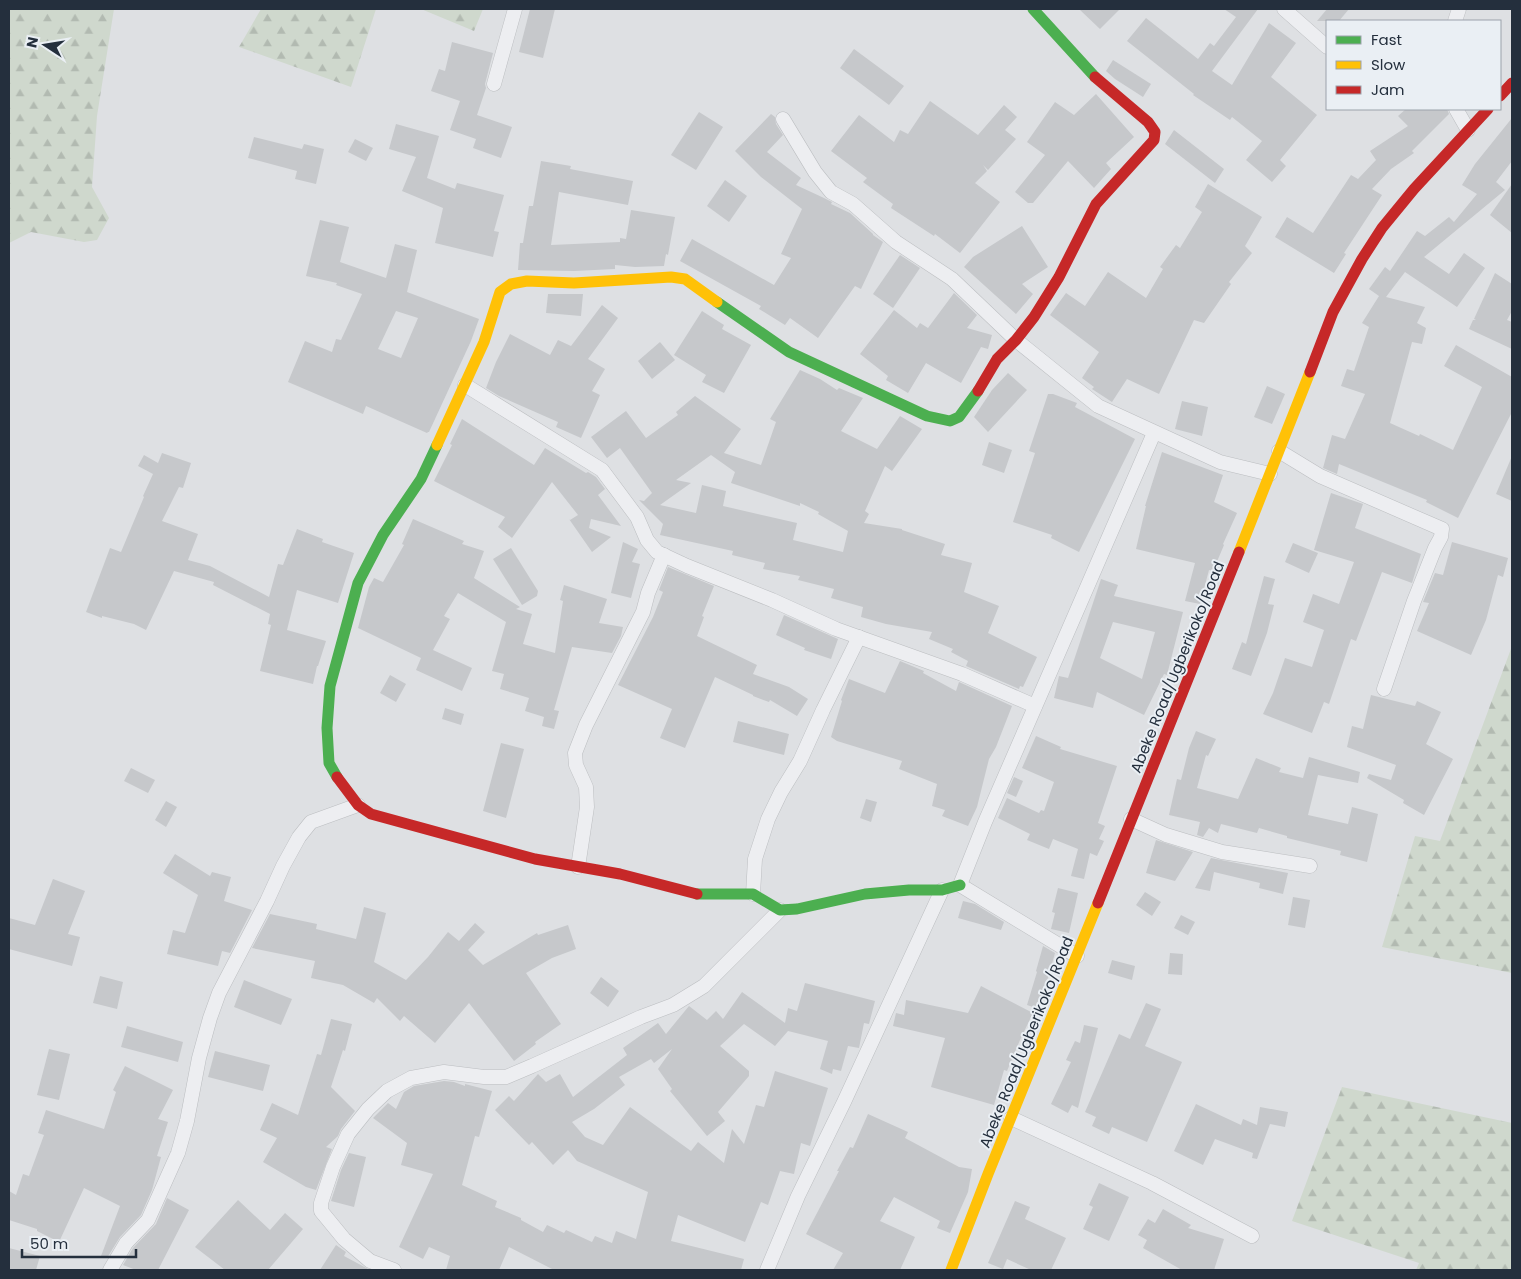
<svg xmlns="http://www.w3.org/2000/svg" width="1521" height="1279" font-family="Poppins,sans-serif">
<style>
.forest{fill:url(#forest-firs)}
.building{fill:#c6c8cb;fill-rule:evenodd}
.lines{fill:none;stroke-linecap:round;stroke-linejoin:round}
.street-casing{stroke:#bcbec1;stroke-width:15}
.street{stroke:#edeef1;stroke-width:14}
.fast{stroke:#4caf50;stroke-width:11}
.slow{stroke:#ffc107;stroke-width:11}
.jam{stroke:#c62828;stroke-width:11}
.labels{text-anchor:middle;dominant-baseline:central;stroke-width:4;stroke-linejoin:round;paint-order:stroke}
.street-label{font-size:15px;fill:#242f3d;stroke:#eaeff4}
</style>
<defs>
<pattern id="forest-firs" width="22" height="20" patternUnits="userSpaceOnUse" patternTransform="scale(1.25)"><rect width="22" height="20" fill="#cfd8cd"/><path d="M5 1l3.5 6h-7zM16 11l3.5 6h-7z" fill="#b2bab1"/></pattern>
</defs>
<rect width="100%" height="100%" fill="#dee0e3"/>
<g class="forest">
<polygon points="9,9 114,9 97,116 92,187 109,218 97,240 84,242 31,232 9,243"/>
<polygon points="261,9 376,9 351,87 239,47"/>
<polygon points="421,9 483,9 474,31"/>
<polygon points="1512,646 1512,973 1382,947 1415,836 1440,841"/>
<polygon points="1342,1087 1512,1123 1512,1270 1416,1270 1419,1263 1292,1221"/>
</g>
<g class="building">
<polygon points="530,9 555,9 543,58 519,52"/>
<polygon points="1079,9 1120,9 1100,29"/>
<polygon points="1224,9 1258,9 1212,71 1232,85 1269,23 1296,43 1271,77 1317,115 1280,160 1286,166 1272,182 1246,160 1262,141 1232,117 1230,120 1193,95 1194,94 1127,41 1146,18 1198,59 1210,43 1214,46 1236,17"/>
<polygon points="1327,9 1349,9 1339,21 1317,21"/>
<polygon points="452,42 493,53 485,84 486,88 477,115 512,127 501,158 473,148 476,139 450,130 460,101 431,91 439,69 445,71"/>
<polygon points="854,49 904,86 889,105 840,68"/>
<polygon points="1113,60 1151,84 1143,97 1115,79 1106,71"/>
<polygon points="1096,94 1134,137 1106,163 1111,169 1094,188 1068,161 1033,203 1028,203 1015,192 1045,155 1027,142 1055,102 1074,115"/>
<polygon points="930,101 978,135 1004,105 1017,117 1005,130 1016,139 988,170 983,165 987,171 975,183 1000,202 960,253 935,234 934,236 891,208 893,204 863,182 867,178 831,151 859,115 894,142 900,130 908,134"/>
<polygon points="1406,109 1447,109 1449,114 1412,151 1414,153 1391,169 1372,189 1382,195 1344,253 1346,254 1334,273 1275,237 1287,217 1313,233 1351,175 1358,179 1376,160 1370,151 1408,126 1398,116"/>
<polygon points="699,112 723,127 696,170 671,155"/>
<polygon points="771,114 775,117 776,124 783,135 767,152 801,178 796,185 824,198 832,202 831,204 850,213 873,234 873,235 883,242 861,289 855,286 818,338 790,318 785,325 759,309 761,306 680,261 692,239 774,285 791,258 781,254 802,209 761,177 735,151"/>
<polygon points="1512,118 1512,161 1496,182 1505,190 1424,257 1449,274 1464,253 1485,268 1457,307 1405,272 1386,297 1425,307 1417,323 1426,328 1422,344 1412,342 1390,423 1419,436 1420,434 1453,450 1482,387 1444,366 1456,345 1512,377 1512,412 1458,518 1426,502 1427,500 1339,464 1337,474 1323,468 1332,435 1345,439 1365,394 1341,386 1347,369 1354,371 1369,327 1362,323 1379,296 1369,289 1385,267 1390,271 1417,231 1425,236 1449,217 1454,222 1477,194 1462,185 1475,164"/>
<polygon points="396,124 439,136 427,178 455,189 457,183 504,195 494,231 499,232 493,257 435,243 443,208 402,191 416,157 389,149"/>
<polygon points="1174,130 1224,169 1215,183 1165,144"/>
<polygon points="254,137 302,149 304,144 324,149 316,184 295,179 297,171 248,158"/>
<polygon points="355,139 373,148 366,161 348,152"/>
<polygon points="541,161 571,166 570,169 633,181 628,205 559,192 551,245 620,242 620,238 626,239 631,210 675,217 668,255 666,254 664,266 635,267 615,265 615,269 574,271 518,270 520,243 523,243 529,206 533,206"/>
<polygon points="725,180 747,196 729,222 707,206"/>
<polygon points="1208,184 1262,217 1245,246 1252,253 1229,282 1231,284 1204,323 1194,320 1159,394 1127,379 1112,402 1092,389 1094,387 1082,378 1099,352 1050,315 1066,293 1085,306 1108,272 1146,298 1163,269 1160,267 1176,245 1180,248 1202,212 1195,207"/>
<polygon points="1512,184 1512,233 1490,215"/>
<path d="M320,220L349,227L340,262L386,278L395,244L417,250L407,292L479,319L471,341L429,432H428L427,433L366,406L363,414L288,382L305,341L332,352L336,339L341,340L362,294L336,285L337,283L306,276ZM396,311L418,318L401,358L378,349Z"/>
<polygon points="1022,226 1048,267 1022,284 1033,294 1016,314 964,267 973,257"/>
<polygon points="900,255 920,268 893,308 873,294"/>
<polygon points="1495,273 1512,284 1512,311 1507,320 1512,322 1512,349 1469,329 1473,320 1476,320 1474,319"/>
<polygon points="954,293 977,315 967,328 992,335 988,349 981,347 961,383 926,363 908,393 886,380 888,376 860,354 894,310 917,328 920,323 928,328"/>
<polygon points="548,294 583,294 581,316 546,313"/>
<polygon points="602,305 618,318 588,359 605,369 592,391 600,395 581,438 556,427 558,422 499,396 486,388 496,362 510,334 550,355 558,340 571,346"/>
<polygon points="702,311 724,325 722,329 751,345 724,393 702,382 706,375 674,355"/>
<polygon points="660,342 675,360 652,379 638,361"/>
<path d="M800,370L820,379L837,390L839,388L863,398L841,431L877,449L900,416L922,429L892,471L885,466L865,511L869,514L864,523L902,529V530L945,544L941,555L972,563L964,592L999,606L988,633L1037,657L1023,687L1020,686L1019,689L966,666L968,661L951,652L953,649L929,639L932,632L886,624L861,617L863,607L831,598L834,589L798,580L800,576L763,569L765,563L732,555L733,551L660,535L663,524L639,500L644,501L652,493L620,448L607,458L591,437L626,411L646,438L678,415L676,412L695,396L741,429L724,453L761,465L776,422L770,419ZM711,455L735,472L731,483L800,506V503L819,512L818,514L848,531L843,552L793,540L797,523L723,506L726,491L702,485L696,513L660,505L691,483L676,480Z"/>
<polygon points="1008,373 1027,390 988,432 974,417 992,390"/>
<polygon points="1267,386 1285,394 1272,424 1254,417"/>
<polygon points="1048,394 1053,394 1077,403 1075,407 1135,439 1079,552 1051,538 1052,535 1013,522 1035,453 1029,451"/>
<polygon points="1182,401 1208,407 1202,436 1175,429"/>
<polygon points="462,419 534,465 545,448 586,473 588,472 596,477 605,489 598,495 621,526 591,519 589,528 611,537 592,552 569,519 570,520 578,515 552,482 512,538 498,527 505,517 434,481 452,445 450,444"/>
<polygon points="989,442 1012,450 1004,473 982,465"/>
<polygon points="1162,452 1223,475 1214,502 1237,513 1223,544 1224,545 1213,571 1209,570 1200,604 1185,601 1195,563 1136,549 1146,506 1145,506"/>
<polygon points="162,453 191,463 183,488 179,487 162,521 198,534 188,560 210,566 269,597 278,564 283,565 297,529 323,539 322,542 354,553 338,603 297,590 287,630 326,641 318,666 317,666 313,684 260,671 271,625 268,624 270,614 213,585 214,582 174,571 146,630 134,624 102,616 102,618 86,612 110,548 121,552 144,497 143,496 153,474 138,466 144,455 158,463"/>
<polygon points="1512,456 1512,501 1496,494"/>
<polygon points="1331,493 1363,504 1355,528 1421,554 1412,583 1382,572 1356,641 1351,639 1329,704 1324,702 1312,733 1263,714 1273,693 1285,658 1312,667 1324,630 1303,622 1313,594 1339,604 1354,562 1314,550"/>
<polygon points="413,519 464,541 462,544 484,551 474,578 520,607 516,609 532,614 523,644 555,653 563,601 560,600 564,585 607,599 599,623 623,627 621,636 612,653 572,647 554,710 559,711 554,729 542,726 544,717 525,711 529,698 500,689 504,674 492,671 506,622 458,593 444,616 450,619 433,650 472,668 462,691 416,670 421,658 358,628 369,587 374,578 383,582 404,545 402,544"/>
<polygon points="623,542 638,549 632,562 640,564 631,598 611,593"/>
<polygon points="1452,542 1508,558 1503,577 1498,575 1486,620 1471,655 1417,631 1429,603 1423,602 1435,573 1443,575"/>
<polygon points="1293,543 1318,553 1309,573 1285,562"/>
<polygon points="511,548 538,591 537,596 522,605 493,559"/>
<polygon points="668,567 714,586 702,616 704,617 697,636 757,665 753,674 789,687 808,699 797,716 770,700 769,702 753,696 753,695 715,677 685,748 660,738 672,709 618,685 653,617 663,592 659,590"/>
<polygon points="1264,576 1275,579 1268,604 1274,605 1267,633 1251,676 1232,669 1242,642 1246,644"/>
<path d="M1101,579L1118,585L1114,596L1183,612L1167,675L1164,674L1144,715L1097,692L1093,708L1054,698L1059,676L1068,678ZM1113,622L1155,632L1142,679L1100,658Z"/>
<polygon points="784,615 838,639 831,659 804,650 805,648 776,635"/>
<polygon points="900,661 924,671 923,673 956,691 959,682 1012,706 996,747 989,759 977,807 968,826 942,816 945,810 932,806 937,784 899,769 902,761 837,741 831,737 842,701 841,700 849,679 885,693"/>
<polygon points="390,675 406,684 396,702 380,693"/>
<polygon points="1371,695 1415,706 1417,701 1441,712 1426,744 1453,759 1424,815 1403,803 1404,800 1367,778 1369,774 1391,780 1396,765 1347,747 1352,726 1363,729"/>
<polygon points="445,708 464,714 461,725 442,719"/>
<polygon points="738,721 789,734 784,755 733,742"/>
<polygon points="1196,731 1216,739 1208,756 1206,755 1197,788 1238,799 1256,758 1281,768 1279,772 1303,778 1309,757 1360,772 1358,783 1318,775 1308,815 1348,824 1352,807 1378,814 1367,862 1340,855 1341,851 1287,838 1287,836 1259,828 1257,833 1221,824 1218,833 1209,828 1203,837 1197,835 1200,822 1169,815 1177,779 1181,780 1189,748"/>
<polygon points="1036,736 1061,747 1060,749 1117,766 1098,823 1105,826 1099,839 1104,841 1097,856 1090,853 1084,879 1071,876 1078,849 1053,839 1049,849 1027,840 1030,834 998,818 1007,798 1039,813 1041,810 1044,811 1054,782 1022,768"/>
<polygon points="501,743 524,749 506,818 483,811"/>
<polygon points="131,768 155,780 148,793 124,781"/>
<polygon points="1014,777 1023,781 1016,797 1007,793"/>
<polygon points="866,799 877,802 871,822 860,818"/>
<polygon points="166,801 177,807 166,827 155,820"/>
<polygon points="1156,840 1193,852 1175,881 1146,873"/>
<polygon points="175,854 210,876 212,872 231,877 224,901 252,910 230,953 222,951 218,966 167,954 173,930 185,933 198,895 163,873"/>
<polygon points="1211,858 1288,873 1283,894 1259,888 1260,883 1214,872 1210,891 1195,888"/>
<polygon points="53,879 85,891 68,934 80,937 72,966 9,949 9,918 35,925"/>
<polygon points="1058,888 1078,893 1069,933 1051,929 1055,913 1052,912"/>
<polygon points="1145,892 1161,902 1152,916 1136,905"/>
<polygon points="1293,897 1310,900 1305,928 1288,925"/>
<polygon points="963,901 975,904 1004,922 1001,930 958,918"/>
<polygon points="364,907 386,913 374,962 406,980 428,957 448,932 459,941 475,923 485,932 468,950 483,965 537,933 538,935 568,925 576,949 552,958 526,973 561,1024 535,1042 536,1044 514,1061 469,1003 435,1043 404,1016 400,1021 377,998 374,1003 343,985 311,978 315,961 252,948 270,914 317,924 316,929 356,939"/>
<polygon points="1181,915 1195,922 1188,935 1174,928"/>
<polygon points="1043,946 1055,953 1039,1009 1027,1005 1037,972 1036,971"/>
<polygon points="1170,953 1183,954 1182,975 1168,974"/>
<polygon points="1112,960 1135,966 1132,980 1108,973"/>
<polygon points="100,976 123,982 117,1009 93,1003"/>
<polygon points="601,977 619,991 608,1007 590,993"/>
<polygon points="244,980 292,999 281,1025 234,1007"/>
<polygon points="805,983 875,1001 869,1024 864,1023 859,1048 848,1046 841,1071 833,1069 832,1074 820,1069 828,1041 788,1031 775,1046 744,1024 720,1046 749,1071 749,1076 718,1112 725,1121 707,1136 670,1091 672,1089 658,1069 672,1049 654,1063 651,1059 619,1077 625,1085 594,1109 572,1122 585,1137 603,1145 630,1107 691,1151 698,1142 724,1163 732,1129 744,1144 756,1105 764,1107 775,1071 828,1088 810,1146 801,1143 794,1174 780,1171 768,1205 761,1202 745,1242 678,1215 671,1241 744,1259 741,1270 554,1270 509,1247 499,1270 446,1270 450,1256 429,1247 423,1259 399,1247 433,1174 401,1165 407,1143 373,1118 388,1103 396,1109 404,1092 414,1086 444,1081 454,1082 465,1086 465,1084 492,1091 479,1137 475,1136 462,1185 497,1201 495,1207 521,1218 521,1220 543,1232 547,1225 564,1233 566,1230 592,1242 595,1236 612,1243 616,1231 636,1239 648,1192 577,1161 568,1150 553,1165 532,1142 529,1145 495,1110 509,1096 514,1101 538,1074 546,1082 560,1074 573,1097 627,1055 623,1048 658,1023 666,1034 689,1006 707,1020 716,1011 723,1019 742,992 785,1023 788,1008 797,1011"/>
<polygon points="981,986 1033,1013 1020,1040 1007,1071 1004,1070 994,1105 931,1087 945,1038 893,1026 896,1013 904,1015 906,1000 968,1013"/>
<polygon points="1146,1003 1161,1009 1145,1046 1182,1062 1147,1142 1112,1127 1109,1134 1092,1126 1096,1117 1085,1112 1119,1034 1130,1039"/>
<polygon points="331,1019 352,1024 345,1051 343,1050 331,1087 355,1111 341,1129 338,1136 326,1147 332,1149 316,1190 306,1187 263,1162 277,1138 260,1130 272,1103 298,1115 317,1054 321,1055"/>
<polygon points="1084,1025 1098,1028 1078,1108 1072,1105 1068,1113 1051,1104 1071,1062 1066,1060 1075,1041 1080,1043"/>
<polygon points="127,1026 183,1042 178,1062 121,1047"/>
<polygon points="49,1049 70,1054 59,1100 37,1095"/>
<polygon points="215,1051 270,1065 263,1091 208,1077"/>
<polygon points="125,1066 173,1090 158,1119 168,1122 157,1156 161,1157 152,1190 141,1215 120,1237 107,1258 101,1256 120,1206 84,1188 59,1242 37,1231 37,1229 9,1220 9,1191 16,1195 23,1174 29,1176 44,1135 38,1133 46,1110 104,1129 116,1092 113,1090"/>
<polygon points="1196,1104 1241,1125 1243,1119 1257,1125 1260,1107 1288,1112 1285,1127 1270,1124 1257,1159 1252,1158 1253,1153 1215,1139 1203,1165 1174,1151"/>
<polygon points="868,1114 908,1132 905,1138 959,1167 972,1169 968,1192 950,1233 937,1228 940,1221 894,1197 880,1221 915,1237 900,1270 833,1270 843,1253 806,1234 839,1171 837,1171 850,1147 853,1148"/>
<polygon points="349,1153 366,1157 354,1207 331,1201 341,1170"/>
<polygon points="1099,1183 1129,1197 1109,1241 1083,1229 1093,1207 1089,1205"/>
<polygon points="167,1198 189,1210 158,1270 136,1270 123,1265 133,1248 156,1224"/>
<polygon points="238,1200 270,1230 285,1213 303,1229 268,1270 225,1270 195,1247"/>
<polygon points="1015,1201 1030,1207 1025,1219 1066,1238 1051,1270 1031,1270 1007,1259 1003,1269 988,1263"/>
<polygon points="1163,1209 1191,1225 1188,1228 1224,1239 1214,1270 1182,1270 1143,1248 1147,1240 1138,1235 1148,1219 1155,1223"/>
<polygon points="336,1245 346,1252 344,1256 370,1270 320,1270"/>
<polygon points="9,1248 40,1256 36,1270 9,1270"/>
</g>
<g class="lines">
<defs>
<g id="street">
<polyline points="1284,9 1327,47"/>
<polyline points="1455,21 1459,9"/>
<polyline points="494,84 515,9"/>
<polyline points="1456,109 1468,130"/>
<polyline points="783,119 815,172 831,192 853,204 896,242 952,279 1016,340 1098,406 1220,462 1270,474"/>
<polyline points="465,385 602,470 637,517 647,540 657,552 687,566 772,600 836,629 962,674 1035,706"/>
<polyline points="1279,451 1320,476 1442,529 1441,537 1435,548 1414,601 1384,689"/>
<polyline points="1131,819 1166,835 1222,852 1310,866"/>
<polyline points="578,867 587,807 586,787 576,765 575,753 586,725 643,612 648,593 664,555"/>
<polyline points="753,894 755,859 768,819 781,792 800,761 823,710 859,637"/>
<polyline points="1077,956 960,885 985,822 1154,433"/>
<polyline points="1011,1118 1152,1183 1252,1236"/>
<polyline points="110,1270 126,1243 148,1220 178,1153 187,1121 199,1058 210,1018 219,993 267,901 283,866 299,837 311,822 358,805"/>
<polyline points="394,1270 370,1261 344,1239 321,1211 321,1203 333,1167 348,1134 368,1109 387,1091 411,1078 444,1072 484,1077 506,1077 532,1066 641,1017 673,1005 704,986 780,910"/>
<polyline points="767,1270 798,1196 844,1102 942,890"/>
</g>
</defs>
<use href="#street" class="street-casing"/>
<use href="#street" class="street"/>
<g class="fast">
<polyline points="1033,9 1095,77"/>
<polyline points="717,302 789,352 927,416 950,421 959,417 978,391"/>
<polyline points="337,777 329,763 327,728 330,686 358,583 383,535 421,479 437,445"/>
<polyline points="697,894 753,894 780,910 797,909 865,894 909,890 942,890 960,885"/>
</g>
<g class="slow">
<polyline points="437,445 484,342 500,292 511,284 527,281 574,283 671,277 685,279 717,302"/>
<polyline points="1239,552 1310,372"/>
<polyline points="951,1270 988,1174 1098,903"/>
</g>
<g class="jam">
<polyline points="1500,96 1512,83"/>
<polyline points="1310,372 1333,312 1362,259 1382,228 1414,189 1488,109"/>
<polyline points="978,391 997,359 1016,340 1034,317 1059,277 1096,204 1154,140 1155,132 1148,122 1095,77"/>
<polyline points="337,777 358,805 371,814 535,859 620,874 697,894"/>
<polyline points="1098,903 1239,552"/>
</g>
</g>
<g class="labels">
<g class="street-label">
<text transform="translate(1177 667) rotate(-68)">Abeke Road/Ugberikoko/Road</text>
<text transform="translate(1026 1042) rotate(-68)">Abeke Road/Ugberikoko/Road</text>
</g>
</g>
<rect width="1521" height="1279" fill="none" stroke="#242f3d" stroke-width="20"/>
<rect x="1326" y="20" width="175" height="90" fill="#eaeff4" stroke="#9ba2ab"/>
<rect x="1336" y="36" width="25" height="8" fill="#4caf50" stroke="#9ba2ab"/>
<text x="1371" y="45" font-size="15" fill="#242f3d">Fast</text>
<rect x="1336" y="61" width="25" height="8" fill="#ffc107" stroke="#9ba2ab"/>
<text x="1371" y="70" font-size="15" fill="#242f3d">Slow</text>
<rect x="1336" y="86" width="25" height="8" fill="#c62828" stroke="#9ba2ab"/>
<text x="1371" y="95" font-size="15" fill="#242f3d">Jam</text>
<g transform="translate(45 45) rotate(282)" stroke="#eaeff4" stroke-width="4" paint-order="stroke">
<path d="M0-4L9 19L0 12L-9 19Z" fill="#242f3d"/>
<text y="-8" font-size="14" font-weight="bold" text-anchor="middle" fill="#242f3d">N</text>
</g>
<path d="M22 1249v8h114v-8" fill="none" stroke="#242f3d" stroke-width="2.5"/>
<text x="30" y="1249" font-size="15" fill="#242f3d" stroke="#eaeff4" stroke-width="4" paint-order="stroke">50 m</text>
</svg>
